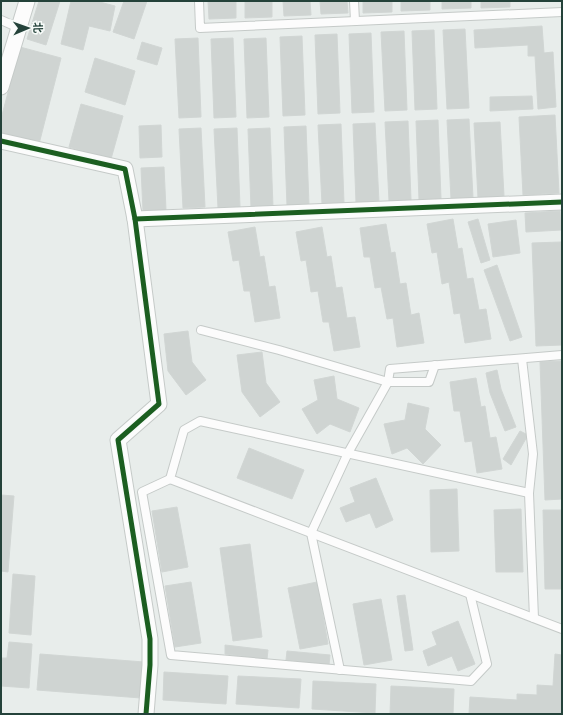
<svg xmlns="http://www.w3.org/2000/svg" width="563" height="715" font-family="'Golos Text','Noto Sans SC',sans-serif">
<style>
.building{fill:#cfd4d2;stroke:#d1d6d4}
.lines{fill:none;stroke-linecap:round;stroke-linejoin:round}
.service-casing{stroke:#c5cac8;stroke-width:10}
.minor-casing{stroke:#c5cac8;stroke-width:17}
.service{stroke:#fcfcfc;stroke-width:8}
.minor{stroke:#fcfcfc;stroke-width:15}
.cycleway-casing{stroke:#f7fbf9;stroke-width:8}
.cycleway{stroke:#1b5e20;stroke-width:5}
</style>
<rect width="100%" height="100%" fill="#e8edeb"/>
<g class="building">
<polygon points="39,1 60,1 46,45 27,39"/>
<polygon points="71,1 96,1 115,6 110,31 89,26 83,50 61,44"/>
<polygon points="124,1 147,1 134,39 113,32"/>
<polygon points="208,1 236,1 236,18 209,19"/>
<polygon points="245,1 272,1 272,17 245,18"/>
<polygon points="283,1 310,1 311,15 284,16"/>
<polygon points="320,1 347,1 348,13 321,14"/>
<polygon points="363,1 392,1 392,12 363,13"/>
<polygon points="401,1 430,1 430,10 401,11"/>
<polygon points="442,1 471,1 471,8 442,9"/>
<polygon points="481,1 510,1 510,7 481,8"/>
<polygon points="542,26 544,53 553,52 556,107 538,109 535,56 528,56 528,45 475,48 474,30"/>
<polygon points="465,29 469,108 447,109 443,30"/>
<polygon points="434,30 437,109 415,110 412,31"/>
<polygon points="404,31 407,110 385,111 381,32"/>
<polygon points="371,33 374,112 352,113 349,34"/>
<polygon points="337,34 340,113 318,114 315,35"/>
<polygon points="302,36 305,115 283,116 280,37"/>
<polygon points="198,38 201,117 179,118 175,39"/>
<polygon points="233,38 236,117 214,118 211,39"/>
<polygon points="266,38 269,117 247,118 244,39"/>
<polygon points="142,42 162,48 157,65 137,59"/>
<polygon points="20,47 61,58 39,144 1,133 1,119"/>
<polygon points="95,58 135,71 125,105 85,92"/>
<polygon points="532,96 533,109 490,111 490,97"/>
<polygon points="81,104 123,116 111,159 69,147"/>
<polygon points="555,115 559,193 523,195 519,117"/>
<polygon points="469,119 473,198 451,199 447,120"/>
<polygon points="438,120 441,199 419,200 416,121"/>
<polygon points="408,121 411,200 389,201 385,122"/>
<polygon points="500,122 504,196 478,198 474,123"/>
<polygon points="375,123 379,202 356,203 353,124"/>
<polygon points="341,124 344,203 322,204 318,125"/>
<polygon points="161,125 162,157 140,158 139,126"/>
<polygon points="306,126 309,205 287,206 284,127"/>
<polygon points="201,128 205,207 183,208 179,129"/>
<polygon points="237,128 240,207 218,208 214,129"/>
<polygon points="270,128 273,207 251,208 248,129"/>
<polygon points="164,167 166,210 143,211 141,168"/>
<polygon points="560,211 561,230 526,232 525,213"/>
<polygon points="453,219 458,249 462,248 467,279 473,278 479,310 486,309 491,339 465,343 460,313 454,314 449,282 442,284 437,252 432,253 427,224"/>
<polygon points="478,219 490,260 481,263 468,222"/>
<polygon points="516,220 520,253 493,257 488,224"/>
<polygon points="386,224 391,253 395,252 400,284 406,283 411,315 419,313 424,343 397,347 393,318 387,319 381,287 375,288 370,257 364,257 360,228"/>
<polygon points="255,227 260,257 264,256 269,287 275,286 280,318 255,322 250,291 244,291 239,260 233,261 228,232"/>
<polygon points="322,227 327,257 331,256 336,288 342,287 347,318 355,317 360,347 334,351 329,322 323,322 318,291 311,292 306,260 301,261 296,232"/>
<polygon points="561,242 562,345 536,346 532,243"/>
<polygon points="497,265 522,337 510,341 484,270"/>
<polygon points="188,331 192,362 206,380 186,395 168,371 164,334"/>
<polygon points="262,352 266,383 280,402 260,417 242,392 237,355"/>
<polygon points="562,361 562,499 545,500 540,362"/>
<polygon points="497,370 501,389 516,427 505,431 490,393 486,373"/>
<polygon points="334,376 337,399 359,408 350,432 330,424 317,434 302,409 318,400 314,380"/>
<polygon points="476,378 481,407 485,406 490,438 496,437 502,469 477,473 472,441 465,442 460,411 454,411 450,382"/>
<polygon points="408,403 429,408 425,429 441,445 423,464 407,448 392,454 384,424 405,420"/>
<polygon points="520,431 528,435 511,465 503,459"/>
<polygon points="249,448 304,470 292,499 237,478"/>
<polygon points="376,478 393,520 376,528 370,513 346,522 340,508 355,502 350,488"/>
<polygon points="457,489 459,551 431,552 430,490"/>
<polygon points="1,495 14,496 8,572 1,571"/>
<polygon points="177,507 188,567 162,572 152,511"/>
<polygon points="521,509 523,572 496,572 494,510"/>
<polygon points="543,510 562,510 562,589 545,589"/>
<polygon points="250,544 262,637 233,641 220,548"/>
<polygon points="13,574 35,576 31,635 9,633"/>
<polygon points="191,582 201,643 175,647 165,586"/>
<polygon points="317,582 328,644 300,649 288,588"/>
<polygon points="405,595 413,650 405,651 397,596"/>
<polygon points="381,599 392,660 364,665 353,604"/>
<polygon points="458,621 475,664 458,671 452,656 428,666 423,651 437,645 432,632"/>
<polygon points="9,642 32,644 29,688 1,686 1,658 7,658"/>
<polygon points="225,645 268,650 267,659 225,654"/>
<polygon points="287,651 330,655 329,665 286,660"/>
<polygon points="40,654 144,662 141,698 37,690"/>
<polygon points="555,654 562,655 562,714 469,714 470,697 517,700 517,694 537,695 537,685 553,686"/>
<polygon points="164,672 228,676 226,704 163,700"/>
<polygon points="238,676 301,679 299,708 236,704"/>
<polygon points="313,681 376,684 375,713 312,709"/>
<polygon points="391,686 454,689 453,714 390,714"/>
</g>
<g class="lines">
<defs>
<g id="service">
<polyline points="199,1 200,28 562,12"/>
<polyline points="354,1 355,21"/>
<polyline points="1,20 19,28"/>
<polyline points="201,330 279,350 388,382 429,382 435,365"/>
<polyline points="522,359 533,454 529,493 534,618"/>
<polyline points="170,479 142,492 171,655 471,681 487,664 470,594"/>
<polyline points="529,493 200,421 184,430 170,479 562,629"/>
<polyline points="340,670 311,533 348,453 388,382 390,369 562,355"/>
</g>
<g id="minor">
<polyline points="1,87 27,1"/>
<polyline points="1,141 125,169 135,219 562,202"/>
<polyline points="135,219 159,404 118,440 150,639 150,665 146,714"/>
</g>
</defs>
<use href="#service" class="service-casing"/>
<use href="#minor" class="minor-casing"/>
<use href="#service" class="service"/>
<use href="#minor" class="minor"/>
<defs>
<g id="cycleway">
<polyline points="1,141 125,169 135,219 562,202"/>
<polyline points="135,219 159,404 118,440 150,639 150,665 146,714"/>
</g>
</defs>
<use href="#cycleway" class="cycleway-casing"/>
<use href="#cycleway" class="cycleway"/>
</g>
<rect width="563" height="715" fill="none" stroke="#24423a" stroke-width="4"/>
<g transform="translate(28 28) rotate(88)" stroke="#f7fbf9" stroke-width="3" paint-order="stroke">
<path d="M0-3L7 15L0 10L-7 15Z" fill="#24423a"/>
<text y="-6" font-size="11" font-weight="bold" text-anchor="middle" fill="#24423a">北</text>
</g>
</svg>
